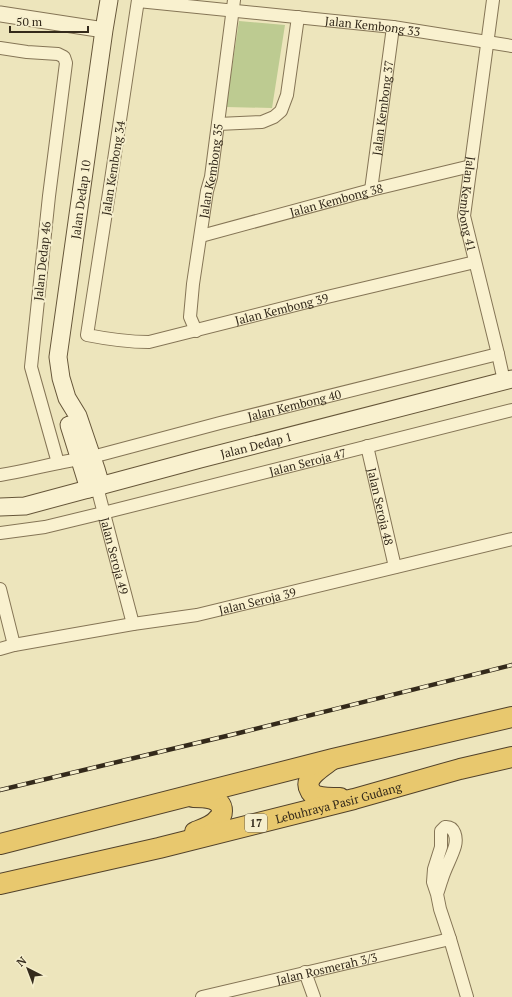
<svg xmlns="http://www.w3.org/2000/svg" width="512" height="997" font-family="'PT Serif',serif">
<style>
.green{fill:#bdcb91}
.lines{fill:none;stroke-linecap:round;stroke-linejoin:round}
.minor-casing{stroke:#857556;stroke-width:14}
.tertiary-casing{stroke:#857556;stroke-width:17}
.secondary-casing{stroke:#665639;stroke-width:19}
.trunk-casing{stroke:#52422b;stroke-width:22}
.minor{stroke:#f9f1cf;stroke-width:12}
.tertiary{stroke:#f9f1cf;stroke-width:15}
.secondary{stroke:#f9f1cf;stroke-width:17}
.trunk{stroke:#e8c86e;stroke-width:20}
.rail-casing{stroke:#342a1b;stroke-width:4.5}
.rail{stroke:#f5eecc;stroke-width:3;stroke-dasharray:9;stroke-linecap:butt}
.labels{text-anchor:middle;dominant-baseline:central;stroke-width:4;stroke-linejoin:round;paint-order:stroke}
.shield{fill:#f5eecc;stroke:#6e6550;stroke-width:1}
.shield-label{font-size:11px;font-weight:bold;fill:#342a1b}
.street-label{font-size:12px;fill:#342a1b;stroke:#f5eecc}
</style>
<rect width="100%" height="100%" fill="#ede5bc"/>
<polygon class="green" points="239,21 285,25 272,108 226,107"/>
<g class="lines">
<defs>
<g id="minor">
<path id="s1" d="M138,0L111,180L87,335C107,339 128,342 149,342L327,297L475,262"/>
<path id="s2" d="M493,0L464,216L498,354L504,381"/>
<path id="s3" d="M138,1L393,27L512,46"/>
<polyline points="0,48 27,52 58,54 64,57 66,63 49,196 31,367 58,463"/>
<polyline points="218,124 262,122 274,117 281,111 287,95 298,17"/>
<path id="s4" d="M371,190L393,27"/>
<path id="s5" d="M201,236L371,190L471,166"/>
<path id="s6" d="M196,331L190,317L193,284L207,191L211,177L234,0"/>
<path id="s7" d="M367,446L395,567"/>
<path id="s8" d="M92,457L220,423L498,354"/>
<path d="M0,475C27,471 53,463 80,459"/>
<path id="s9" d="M97,487L133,624"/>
<path id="s10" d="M0,533L45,527L103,513L512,410"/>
<polyline points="0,589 14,645"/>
<path id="s11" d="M0,649L14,645L76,634L133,624L197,615L512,539"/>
<path d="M437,894C439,889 440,884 442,879C445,868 452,857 455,846C457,838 455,826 445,827L441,831V847L434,869L433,882L437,894L440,909L450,939L467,997"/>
<polyline points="305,972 314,997"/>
<path id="s12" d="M202,997L450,939"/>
</g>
<polyline id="tertiary" points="0,14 104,30"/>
<g id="secondary">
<polyline points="69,425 89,489"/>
<path id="s13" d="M101,486L96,469L78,416L67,398L61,378L58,357L104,30L109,0"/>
<path id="s14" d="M0,507L25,506L200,459L512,379"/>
</g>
<g id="trunk">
<path d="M330,761C322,767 303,778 310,790C311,793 314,795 317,796C324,798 333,798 340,798"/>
<path d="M193,797C203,797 222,797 222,811C222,814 221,817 218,819C213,826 203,829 195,832"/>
<polyline points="0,844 333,759 512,717"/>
<path id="s15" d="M0,884L159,848L354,799L460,769L512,757"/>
</g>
</defs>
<use href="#minor" class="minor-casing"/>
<use href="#tertiary" class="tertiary-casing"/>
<use href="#secondary" class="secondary-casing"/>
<use href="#trunk" class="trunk-casing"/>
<use href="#minor" class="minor"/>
<use href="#tertiary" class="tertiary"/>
<use href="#secondary" class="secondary"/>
<use href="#trunk" class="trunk"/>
<defs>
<polyline id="rail" points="0,790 239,733 512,665"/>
</defs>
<use href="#rail" class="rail-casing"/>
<use href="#rail" class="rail"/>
</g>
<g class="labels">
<rect class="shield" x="245" y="814" width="22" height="18" rx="3"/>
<g class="shield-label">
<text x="256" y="823">17</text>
</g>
<g class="street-label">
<text stroke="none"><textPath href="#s3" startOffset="236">Jalan Kembong 33</textPath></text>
<text stroke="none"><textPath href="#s4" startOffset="83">Jalan Kembong 37</textPath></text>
<text transform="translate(113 168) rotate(-81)">Jalan Kembong 34</text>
<text stroke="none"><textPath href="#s6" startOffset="163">Jalan Kembong 35</textPath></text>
<text stroke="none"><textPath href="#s13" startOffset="296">Jalan Dedap 10</textPath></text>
<text stroke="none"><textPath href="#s5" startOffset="140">Jalan Kembong 38</textPath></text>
<text stroke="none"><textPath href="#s2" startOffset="206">Jalan Kembong 41</textPath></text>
<text transform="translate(42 261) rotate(-84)">Jalan Dedap 46</text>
<text stroke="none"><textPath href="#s1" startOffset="538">Jalan Kembong 39</textPath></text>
<text stroke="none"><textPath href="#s8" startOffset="209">Jalan Kembong 40</textPath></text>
<text stroke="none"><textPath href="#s14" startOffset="264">Jalan Dedap 1</textPath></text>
<text stroke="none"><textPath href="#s10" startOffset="316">Jalan Seroja 47</textPath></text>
<text stroke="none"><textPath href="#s7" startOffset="62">Jalan Seroja 48</textPath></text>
<text stroke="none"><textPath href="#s9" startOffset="71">Jalan Seroja 49</textPath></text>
<text stroke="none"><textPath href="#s11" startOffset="262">Jalan Seroja 39</textPath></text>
<text stroke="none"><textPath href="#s15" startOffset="348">Lebuhraya Pasir Gudang</textPath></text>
<text stroke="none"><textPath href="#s12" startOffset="128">Jalan Rosmerah 3/3</textPath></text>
</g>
</g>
<g transform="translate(28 969) rotate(318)" stroke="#f5eecc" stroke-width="3" paint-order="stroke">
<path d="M0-3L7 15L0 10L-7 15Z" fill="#342a1b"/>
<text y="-6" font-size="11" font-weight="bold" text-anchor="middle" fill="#342a1b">N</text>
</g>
<path d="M10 26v6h78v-6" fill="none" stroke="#342a1b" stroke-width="2"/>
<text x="16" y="26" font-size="12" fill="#342a1b" stroke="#f5eecc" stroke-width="3" paint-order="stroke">50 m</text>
</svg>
